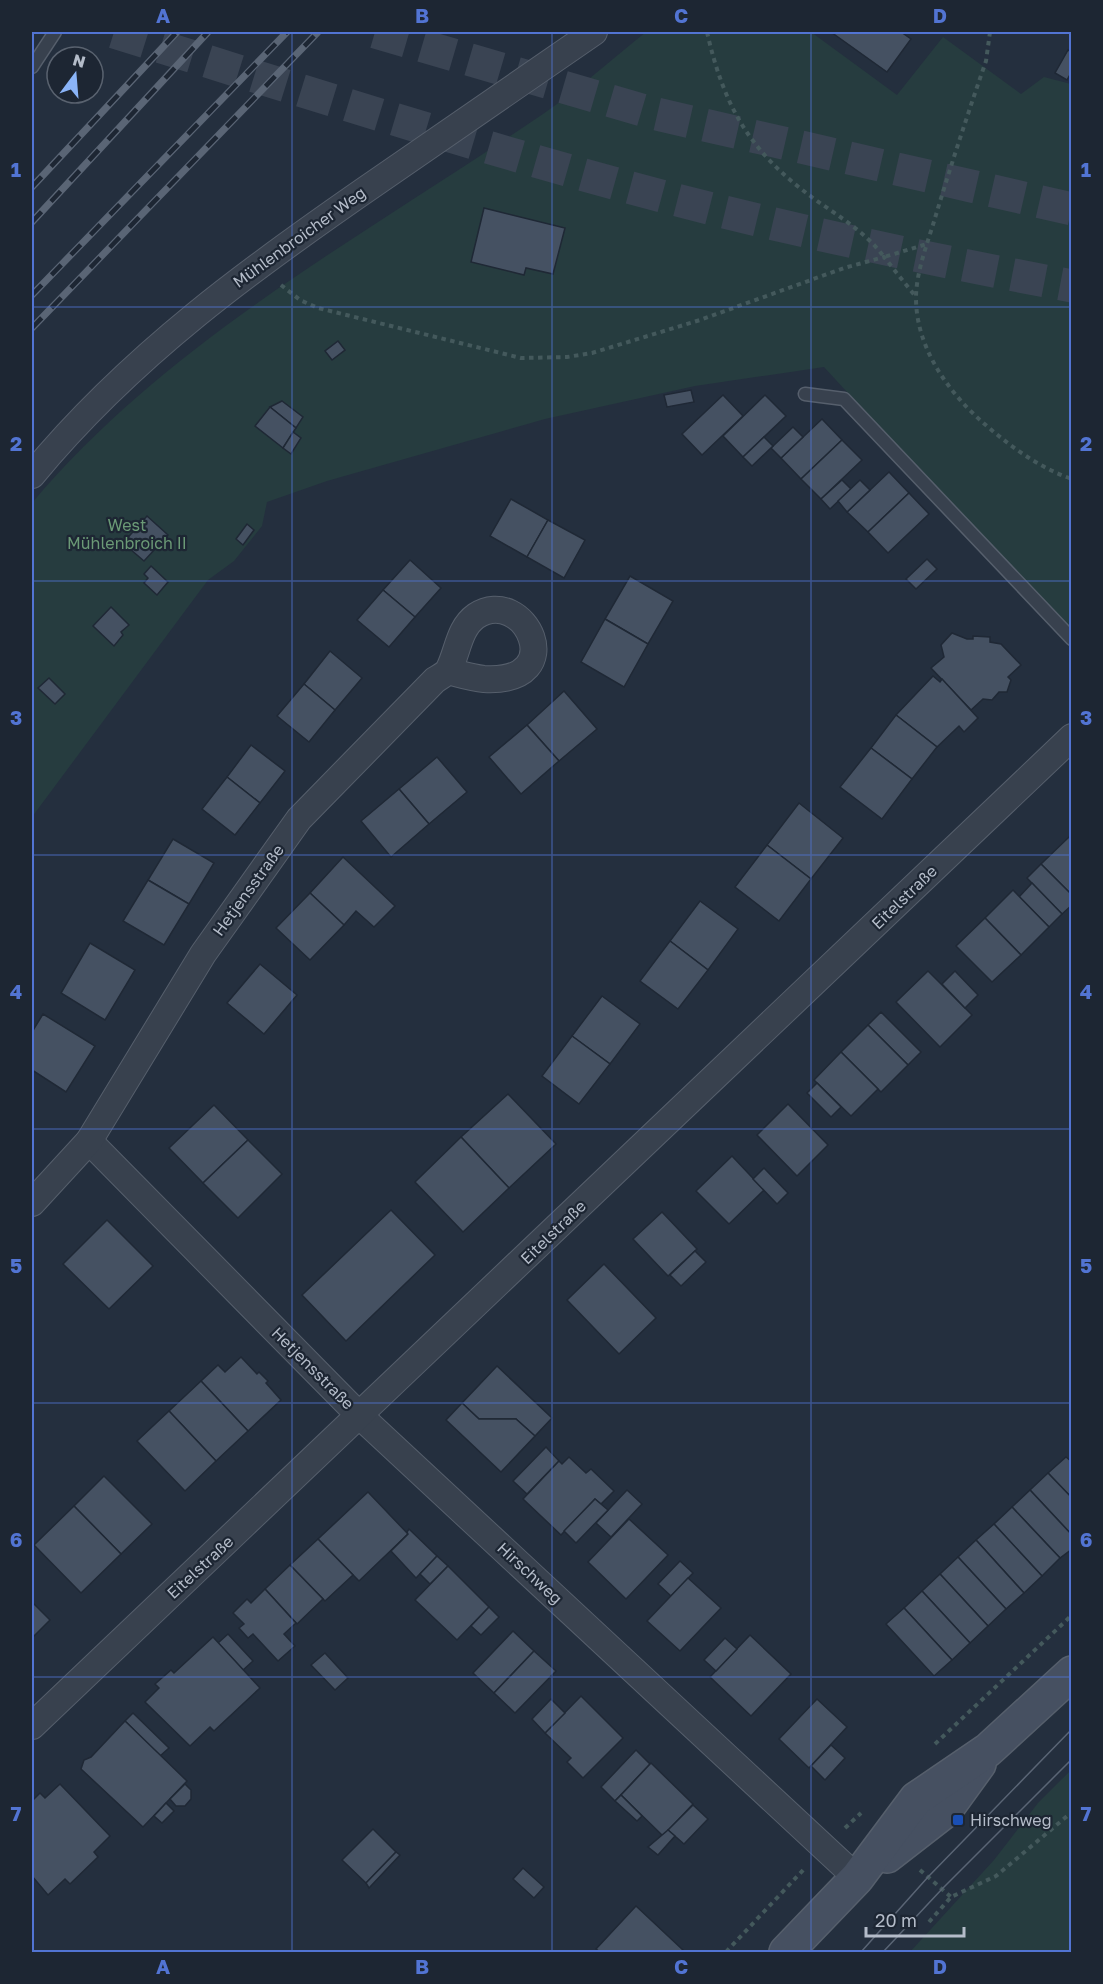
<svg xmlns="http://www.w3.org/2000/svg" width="1103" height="1984" font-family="'Golos Text',sans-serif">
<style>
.green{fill:#263c3f}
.building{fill:#455162;stroke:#1f2835;stroke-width:1.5}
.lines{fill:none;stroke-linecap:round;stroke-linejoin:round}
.highway-tunnel{stroke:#3a4453;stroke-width:33;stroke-dasharray:33 16;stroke-linecap:butt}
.lane-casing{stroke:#565f6c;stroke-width:15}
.street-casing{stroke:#565f6c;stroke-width:28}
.secondary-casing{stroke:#565f6c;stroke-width:36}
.path{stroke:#44595c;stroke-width:4;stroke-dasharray:4.5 4.5;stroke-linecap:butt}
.lane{stroke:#38414e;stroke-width:12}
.street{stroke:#38414e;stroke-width:26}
.secondary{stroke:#465061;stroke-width:33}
.tram{stroke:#5a6575;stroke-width:1.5}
.rail-casing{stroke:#5a6575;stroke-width:7}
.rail{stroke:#1d2633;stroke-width:4.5;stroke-dasharray:14;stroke-linecap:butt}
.grid{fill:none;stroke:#5274d3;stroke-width:1.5;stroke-opacity:0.55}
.transit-dot{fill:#1a4fb4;stroke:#1d2633;stroke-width:2}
.labels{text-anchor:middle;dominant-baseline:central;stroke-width:4.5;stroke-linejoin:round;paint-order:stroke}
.street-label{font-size:16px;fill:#b4bcc9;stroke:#1d2633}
.park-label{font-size:16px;fill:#6b9a76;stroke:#1d2633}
.poi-label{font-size:16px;fill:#b4bcc9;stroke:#1d2633;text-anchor:start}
.neatline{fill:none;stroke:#5274d3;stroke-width:2}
.grid-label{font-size:20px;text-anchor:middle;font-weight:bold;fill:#5274d3}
</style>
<rect width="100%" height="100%" fill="#242f3e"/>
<g class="green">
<path d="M646,32H811L897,95L943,37L1021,94L1044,77L1071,84V636L824,367L695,386L545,419L327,481L267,502L262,526L234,561L208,580L32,817V503C172,337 366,235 543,114C579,89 612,59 646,32Z"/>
<polygon points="1071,1770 1071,1952 910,1952 994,1860 1038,1803"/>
</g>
<g class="building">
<polygon points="831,32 901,32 911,39 887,72"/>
<polygon points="1068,50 1072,52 1072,71 1067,80 1055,73"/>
<polygon points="484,208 565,228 553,274 526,268 524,275 471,262"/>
<polygon points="338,341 345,350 332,360 325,351"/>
<polygon points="691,390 694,402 667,407 664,395"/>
<polygon points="723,395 743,416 702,455 682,434"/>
<polygon points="765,395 786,416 743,457 723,436"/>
<polygon points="282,401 303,417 296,428 270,407"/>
<polygon points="270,407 296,428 283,448 255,426"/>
<polygon points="822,419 842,440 801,479 781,458"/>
<polygon points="793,427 803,437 781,458 771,448"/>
<polygon points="293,432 301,438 291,454 283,448"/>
<polygon points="764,437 773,446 752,466 743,457"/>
<polygon points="842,440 862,460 821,499 801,479"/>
<polygon points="889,472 909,493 868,532 847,512"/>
<polygon points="842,480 851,489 830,509 821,499"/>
<polygon points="860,480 870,490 847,512 838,501"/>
<polygon points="909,493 929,514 888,553 868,532"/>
<polygon points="511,499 548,520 527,557 490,536"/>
<polygon points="147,516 168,535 144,561 123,543"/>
<polygon points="548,520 585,540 564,578 527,557"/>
<polygon points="247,524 254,530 243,545 236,539"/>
<polygon points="927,559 937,569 916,589 906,579"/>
<polygon points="410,560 441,588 415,617 383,590"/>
<polygon points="151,566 168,582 157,595 144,583 148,578 144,574"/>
<polygon points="630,576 673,601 648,644 605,619"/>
<polygon points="383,590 415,617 389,647 357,620"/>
<polygon points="111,607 129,625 121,632 123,635 114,646 93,626"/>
<polygon points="605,619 648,644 624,687 581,662"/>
<polygon points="952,633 967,639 973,639 973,636 990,637 990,642 1001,644 1021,665 1008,677 1011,680 1007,692 999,692 992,700 983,699 971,710 931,668 944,657 941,645"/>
<polygon points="330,651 362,678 335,710 304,684"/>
<polygon points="933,676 940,682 942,679 978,718 964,732 959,726 937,747 896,715"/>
<polygon points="49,678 65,694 55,704 38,688"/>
<polygon points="304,684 335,710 309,742 277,716"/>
<polygon points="564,691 597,729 559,761 527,725"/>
<polygon points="896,715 937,747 912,779 871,748"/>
<polygon points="527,725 559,761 521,794 489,757"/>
<polygon points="251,745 285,771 260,803 227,777"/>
<polygon points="871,748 912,779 882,819 840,787"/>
<polygon points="437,757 467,792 429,824 399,789"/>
<polygon points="227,777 260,803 235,835 202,809"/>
<polygon points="399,789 429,824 391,857 361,821"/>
<polygon points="799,803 843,838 811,879 767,845"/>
<polygon points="1069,837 1072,840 1072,895 1041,864"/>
<polygon points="173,839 214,863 189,904 148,880"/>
<polygon points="767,845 811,879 779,921 735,887"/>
<polygon points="343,857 395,906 374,927 356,911 344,925 310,893"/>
<polygon points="1041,864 1072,895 1072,905 1062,914 1027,878"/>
<polygon points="148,880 189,904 164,945 123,921"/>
<polygon points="1032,883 1062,914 1049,927 1019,897"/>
<polygon points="1013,890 1049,927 1021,955 985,918"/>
<polygon points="310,893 344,925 310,960 276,928"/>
<polygon points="700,901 738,929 708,970 670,941"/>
<polygon points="985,918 1021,955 992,982 956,946"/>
<polygon points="670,941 708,970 678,1009 640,981"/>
<polygon points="90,943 135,970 105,1020 61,993"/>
<polygon points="260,964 297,995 264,1034 227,1003"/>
<polygon points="928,971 972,1015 940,1047 896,1002"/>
<polygon points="955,971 978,995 965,1008 942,984"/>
<polygon points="602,996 640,1024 610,1064 572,1036"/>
<polygon points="881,1012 921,1052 908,1065 868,1025"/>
<polygon points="43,1014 95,1046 66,1092 32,1070 32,1032"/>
<polygon points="868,1025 908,1065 881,1092 841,1052"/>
<polygon points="572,1036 610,1064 579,1104 542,1076"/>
<polygon points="841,1052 878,1089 851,1116 814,1080"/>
<polygon points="817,1083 841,1107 831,1117 807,1093"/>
<polygon points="508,1094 556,1144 509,1188 461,1137"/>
<polygon points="788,1104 828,1145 797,1176 757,1135"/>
<polygon points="214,1105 248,1140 203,1183 169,1148"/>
<polygon points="461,1137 509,1188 463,1232 415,1182"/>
<polygon points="248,1140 282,1174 238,1218 203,1183"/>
<polygon points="732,1156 764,1190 729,1224 696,1191"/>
<polygon points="764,1168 788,1193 777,1204 753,1179"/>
<polygon points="391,1210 435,1255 346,1341 302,1295"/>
<polygon points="662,1212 697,1249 668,1276 633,1239"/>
<polygon points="107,1220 153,1266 109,1309 63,1264"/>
<polygon points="695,1251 706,1262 681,1286 670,1275"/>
<polygon points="604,1264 656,1318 619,1354 567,1300"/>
<polygon points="241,1357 257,1374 259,1372 268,1381 266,1383 281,1400 248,1431 201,1381 218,1365 225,1372"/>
<polygon points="497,1366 552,1418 535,1436 516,1419 479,1419 462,1403"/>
<polygon points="201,1381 248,1431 216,1461 169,1411"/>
<polygon points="462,1403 479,1419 516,1419 535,1436 501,1472 446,1420"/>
<polygon points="169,1411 216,1461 185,1491 137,1441"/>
<polygon points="546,1447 559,1461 527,1494 513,1481"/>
<polygon points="569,1457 586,1473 591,1469 614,1491 601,1504 595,1499 561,1535 523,1499 559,1461 562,1464"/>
<polygon points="1066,1457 1072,1462 1072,1498 1048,1473"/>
<polygon points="1048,1473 1072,1498 1072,1535 1030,1490"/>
<polygon points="104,1476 152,1524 121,1554 74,1506"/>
<polygon points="627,1490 642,1504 611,1537 596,1523"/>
<polygon points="1030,1490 1072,1535 1072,1549 1060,1558 1012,1507"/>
<polygon points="368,1492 408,1534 359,1581 318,1539"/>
<polygon points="595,1499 608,1510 576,1543 564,1531"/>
<polygon points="74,1506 121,1554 81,1593 34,1545"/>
<polygon points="1012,1507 1060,1558 1042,1576 994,1524"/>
<polygon points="629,1519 668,1555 626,1599 588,1562"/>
<polygon points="994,1524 1042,1576 1024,1593 976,1540"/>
<polygon points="409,1529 437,1556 416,1578 391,1551 408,1534 407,1532"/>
<polygon points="318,1539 353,1575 325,1601 290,1565"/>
<polygon points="976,1540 1024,1593 1006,1609 958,1557"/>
<polygon points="437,1556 448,1566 430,1584 420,1574"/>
<polygon points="958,1557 1006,1609 988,1626 940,1574"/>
<polygon points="680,1561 693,1573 671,1596 658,1584"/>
<polygon points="290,1565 323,1599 297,1624 265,1589"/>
<polygon points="448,1566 489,1607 457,1640 415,1600"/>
<polygon points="940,1574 988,1626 970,1643 922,1591"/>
<polygon points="688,1578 721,1608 680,1651 647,1621"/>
<polygon points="265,1589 296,1623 284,1634 295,1646 278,1661 253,1634 248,1638 239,1628 244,1624 233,1613 247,1599 251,1603"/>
<polygon points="922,1591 970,1643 952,1660 904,1608"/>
<polygon points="32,1602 50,1620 32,1638"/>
<polygon points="489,1607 499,1617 481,1635 471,1626"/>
<polygon points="904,1608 952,1660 934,1676 886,1624"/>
<polygon points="513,1631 534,1651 494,1693 473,1673"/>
<polygon points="228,1634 253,1661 243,1670 218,1643"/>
<polygon points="750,1635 791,1674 751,1716 710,1677"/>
<polygon points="213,1637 260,1688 214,1731 210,1727 190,1746 145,1702 159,1688 155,1684 171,1670 174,1673"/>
<polygon points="725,1638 737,1649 716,1671 704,1660"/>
<polygon points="534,1651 556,1671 515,1713 494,1693"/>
<polygon points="325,1653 348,1678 335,1690 311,1665"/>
<polygon points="581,1696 623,1738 583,1778 567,1762 571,1758 545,1733"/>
<polygon points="551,1699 565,1713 545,1733 532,1719"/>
<polygon points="817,1699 847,1727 809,1768 779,1739"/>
<polygon points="133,1713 169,1748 160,1756 125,1721"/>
<polygon points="125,1721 187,1781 143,1827 81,1769 84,1760 91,1757"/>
<polygon points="831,1745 845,1758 825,1780 811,1766"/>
<polygon points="636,1750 650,1764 615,1801 601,1787"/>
<polygon points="651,1763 693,1804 663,1836 621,1795"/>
<polygon points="60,1784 110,1836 94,1852 98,1857 70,1884 65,1879 48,1895 32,1876 32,1801 40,1793 45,1798"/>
<polygon points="185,1784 191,1790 191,1799 185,1806 176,1806 170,1799"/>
<polygon points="621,1795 642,1816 637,1821 615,1801"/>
<polygon points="166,1803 174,1811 162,1823 154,1816"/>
<polygon points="693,1805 708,1819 684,1844 668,1830"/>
<polygon points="373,1829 396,1852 366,1883 342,1860"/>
<polygon points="668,1830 675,1836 658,1855 648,1847"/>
<polygon points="396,1852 400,1855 369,1888 366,1883"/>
<polygon points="523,1868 544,1887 534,1898 513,1879"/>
<polygon points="636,1906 684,1951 683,1952 600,1952 596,1949"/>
</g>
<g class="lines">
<g class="highway-tunnel">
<path d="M114,32C283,85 453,139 624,186C771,226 922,258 1072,286"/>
<polyline points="375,32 652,113 1072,209"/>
</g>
<defs>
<g id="lane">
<polyline points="32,67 55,32"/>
<polyline points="805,394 844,399 1072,639"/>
</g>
<g id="street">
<path d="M32,475C131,355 253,267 381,179C452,130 523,81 594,32"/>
<polyline points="89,1141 360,1416 857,1878"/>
<path d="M32,1203L89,1141L203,954L299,819L435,680C440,677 447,673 449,669C458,651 459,628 476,616C524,584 573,684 484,679C472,678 460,674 448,671"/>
<polyline points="32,1726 1072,737"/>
</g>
<g id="secondary">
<polyline points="887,1856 945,1811 979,1764"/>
<polyline points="786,1952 857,1878 916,1799 988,1750 1072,1673"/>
</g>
</defs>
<use href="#lane" class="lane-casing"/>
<use href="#street" class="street-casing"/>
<use href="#secondary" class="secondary-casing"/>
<g class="path">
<path d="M707,32C724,107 750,152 813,198C838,216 866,232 884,257L927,244"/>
<path d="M990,32L986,61C968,113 951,165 935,218C928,242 916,272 916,298C916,346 946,389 980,420C1007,444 1037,467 1072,479"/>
<polyline points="281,285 300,300 318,308 521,358 567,357 592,353 700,320 844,268 884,257 916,297"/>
<polyline points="935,1744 1072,1615"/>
<polyline points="845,1828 861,1813"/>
<polyline points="920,1870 951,1897"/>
<polyline points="929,1922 951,1897 996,1876 1072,1812"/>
<polyline points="726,1952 806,1867"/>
</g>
<use href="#lane" class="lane"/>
<use href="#street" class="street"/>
<use href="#secondary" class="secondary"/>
<g class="tram">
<polyline points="861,1952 928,1877 1072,1729"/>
<polyline points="883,1952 942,1889 1072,1759"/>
</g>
<defs>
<g id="rail">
<polyline points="32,187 177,32"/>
<polyline points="32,222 208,32"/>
<polyline points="32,295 287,32"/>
<polyline points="32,328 318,32"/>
</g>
</defs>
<use href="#rail" class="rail-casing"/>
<use href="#rail" class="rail"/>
</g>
<path class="grid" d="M292,32V1952M552,32V1952M811,32V1952M32,307H1072M32,581H1072M32,855H1072M32,1129H1072M32,1403H1072M32,1677H1072"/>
<rect class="transit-dot" x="952" y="1814" width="12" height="12" rx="3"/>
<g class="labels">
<g class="street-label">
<text transform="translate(299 237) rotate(-36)">Mühlenbroicher Weg</text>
<text transform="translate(248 890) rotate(-54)">Hetjensstraße</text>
<text transform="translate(904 897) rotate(-44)">Eitelstraße</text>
<text transform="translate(553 1232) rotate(-44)">Eitelstraße</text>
<text transform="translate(313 1368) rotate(45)">Hetjensstraße</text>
<text transform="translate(200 1567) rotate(-43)">Eitelstraße</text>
<text transform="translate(530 1573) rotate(43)">Hirschweg</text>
</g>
<g class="park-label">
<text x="127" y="525">West<tspan x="127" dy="18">Mühlenbroich II</tspan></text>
</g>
<g class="poi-label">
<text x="970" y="1820">Hirschweg</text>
</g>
</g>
<rect width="1103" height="1984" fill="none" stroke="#1d2633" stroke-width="66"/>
<g transform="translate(75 75) rotate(16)"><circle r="28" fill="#1d2633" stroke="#59626f" stroke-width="1.5"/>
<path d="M0-4.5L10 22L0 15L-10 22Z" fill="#8ab4f8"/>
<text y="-9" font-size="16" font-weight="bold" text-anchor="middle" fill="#b4bcc9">N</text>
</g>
<path d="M866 1927v9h98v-9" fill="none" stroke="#b4bcc9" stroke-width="3"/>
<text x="875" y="1927" font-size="18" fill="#b4bcc9" stroke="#1d2633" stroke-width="4.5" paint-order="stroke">20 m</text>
<rect x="33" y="33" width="1037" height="1918" class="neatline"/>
<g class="grid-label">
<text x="163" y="23">A</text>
<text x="422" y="23">B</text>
<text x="681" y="23">C</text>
<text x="940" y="23">D</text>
<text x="16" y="177">1</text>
<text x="1086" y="177">1</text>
<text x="16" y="451">2</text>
<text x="1086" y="451">2</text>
<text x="16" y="725">3</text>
<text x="1086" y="725">3</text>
<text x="16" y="999">4</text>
<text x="1086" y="999">4</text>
<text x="16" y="1273">5</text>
<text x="1086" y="1273">5</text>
<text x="16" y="1547">6</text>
<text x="1086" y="1547">6</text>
<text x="16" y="1821">7</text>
<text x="1086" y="1821">7</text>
<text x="163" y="1974">A</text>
<text x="422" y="1974">B</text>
<text x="681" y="1974">C</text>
<text x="940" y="1974">D</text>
</g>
</svg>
